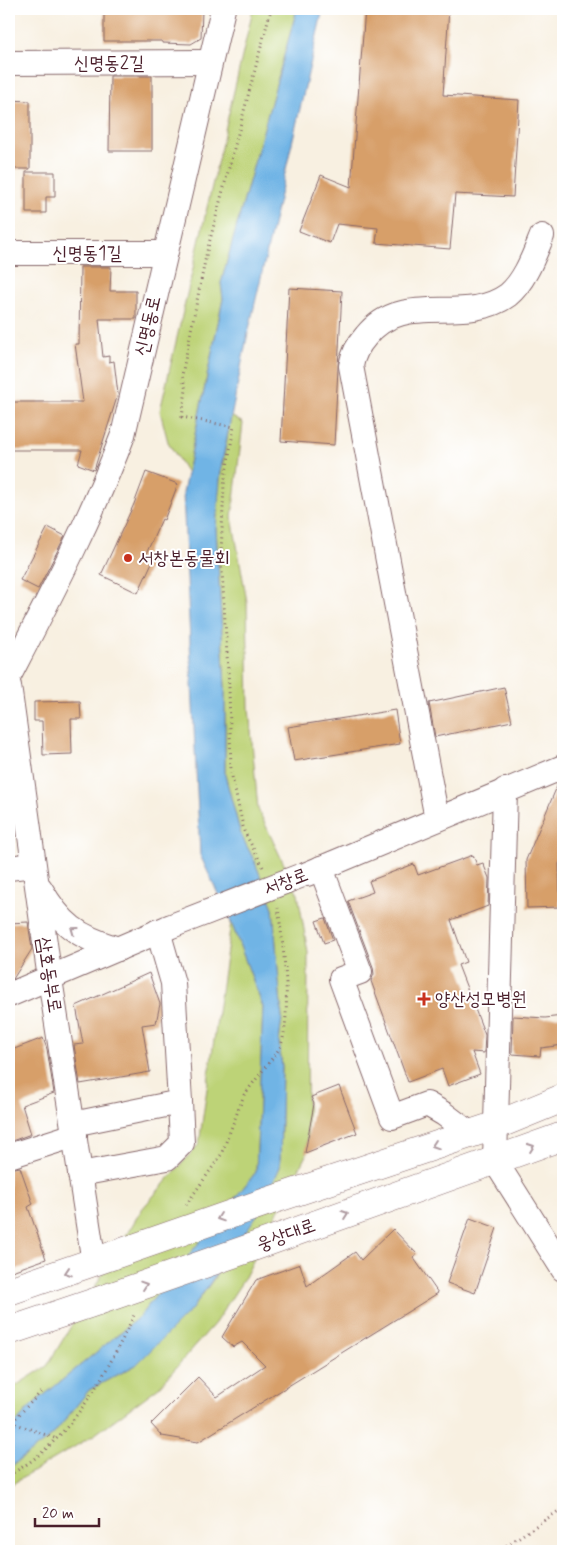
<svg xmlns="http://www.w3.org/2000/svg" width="572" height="1560" font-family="Mynerve,'Poor Story',sans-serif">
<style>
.green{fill:#bdd377;stroke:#847951}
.water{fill:#70b4e5;stroke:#5d6a88}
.building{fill:#d79f69}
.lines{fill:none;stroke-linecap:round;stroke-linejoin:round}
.minor-casing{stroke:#87686b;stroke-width:26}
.major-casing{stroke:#87686b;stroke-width:29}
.path{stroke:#87686b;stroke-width:3;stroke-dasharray:1 4;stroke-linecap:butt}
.minor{stroke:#fff;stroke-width:24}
.major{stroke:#fff;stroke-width:28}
.minor-bridge-casing{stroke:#87686b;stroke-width:26;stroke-linecap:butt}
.major-bridge-casing{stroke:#87686b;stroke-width:29;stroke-linecap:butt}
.minor-bridge{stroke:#fff;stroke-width:24}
.major-bridge{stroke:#fff;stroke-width:28}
.oneway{stroke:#ae9aa0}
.poi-dot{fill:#c8321e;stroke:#fff;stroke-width:2}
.labels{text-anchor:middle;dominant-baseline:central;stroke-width:4;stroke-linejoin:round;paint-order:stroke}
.street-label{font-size:19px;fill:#4a1f2b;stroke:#fff}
.poi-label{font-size:19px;fill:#4a1f2b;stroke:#fff;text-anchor:start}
</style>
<rect width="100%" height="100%" fill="#fff"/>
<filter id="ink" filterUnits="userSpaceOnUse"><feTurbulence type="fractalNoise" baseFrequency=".02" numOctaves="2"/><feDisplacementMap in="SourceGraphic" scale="10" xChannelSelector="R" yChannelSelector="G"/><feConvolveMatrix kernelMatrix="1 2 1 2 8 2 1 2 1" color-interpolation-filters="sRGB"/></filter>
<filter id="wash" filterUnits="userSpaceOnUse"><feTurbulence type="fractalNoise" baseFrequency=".0096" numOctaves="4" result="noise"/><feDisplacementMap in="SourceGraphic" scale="20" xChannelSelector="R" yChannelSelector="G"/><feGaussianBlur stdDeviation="1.12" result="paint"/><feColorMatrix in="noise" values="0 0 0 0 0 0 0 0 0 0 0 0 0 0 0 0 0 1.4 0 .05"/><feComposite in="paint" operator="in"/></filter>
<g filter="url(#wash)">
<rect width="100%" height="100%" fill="#f8f0e1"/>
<g class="green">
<polygon points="253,9 297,9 221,283 223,298 187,473 168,442 160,411"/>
<polygon points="231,416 243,423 232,517 247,602 249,708 258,809 298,894 308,953 307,1153 244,1279 215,1323 159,1387 94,1435 9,1486 9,1468 53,1435 89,1390 136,1365 192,1309 242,1240 280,1167 282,1067 279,1042 282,1018 273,908 254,860 241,835 225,775 225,687 216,528 218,491"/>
<polygon points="231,922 263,1007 256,1172 139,1317 32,1405 9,1431 9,1390 47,1366 142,1209 199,1144"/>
</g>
<polygon class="water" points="297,9 323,9 246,342 221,468 216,528 225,687 225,775 241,835 254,860 273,908 282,1018 279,1042 282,1067 280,1167 262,1208 192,1309 136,1365 89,1390 53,1435 9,1468 9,1431 32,1405 139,1317 256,1172 263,1007 231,922 200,855 183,493 223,299 221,283"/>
<g id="blocks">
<g class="building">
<polygon points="104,9 202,11 201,38 191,44 162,43 162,41 104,41"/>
<polygon points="365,9 449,9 443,95 519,100 513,197 455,194 450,249 376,243 378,228 337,224 330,243 299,231 321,175 351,187"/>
<polygon points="110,76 152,76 152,151 109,151"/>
<polygon points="9,100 30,101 30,169 9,169"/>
<polygon points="26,172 55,172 55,197 46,197 46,213 26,213"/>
<polygon points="80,267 111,267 110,291 136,291 136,319 99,319 103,357 109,356 109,362 114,361 118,394 94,470 78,464 82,450 9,450 9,402 83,402 75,344 79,344"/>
<polygon points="289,288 342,291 334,445 281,441"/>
<polygon points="146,472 178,484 164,520 162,519 146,554 154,558 138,593 101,575 134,504"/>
<polygon points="48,527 65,536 38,589 20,580"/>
<polygon points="504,687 512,721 435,737 429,703"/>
<polygon points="80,701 81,719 71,719 72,754 43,755 42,721 34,721 34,702"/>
<polygon points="395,710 400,744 294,761 288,727"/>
<polygon points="563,782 563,855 559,864 560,907 527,908 526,860 558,784"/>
<polygon points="473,855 477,865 483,863 489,878 488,906 451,920 466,962 458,965 485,1035 484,1053 472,1052 480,1074 448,1086 442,1069 408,1082 371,981 374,974 373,967 348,901 373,892 369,881 414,864 418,875"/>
<polygon points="325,918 333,940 324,943 316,921"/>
<polygon points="28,922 32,949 13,979 9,980 9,923"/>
<polygon points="149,973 160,1004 156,1023 142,1025 150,1072 80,1084 74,1045 83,1044 76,1006"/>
<polygon points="513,1016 545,1018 563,1016 563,1045 541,1048 540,1056 512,1054"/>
<polygon points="43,1038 47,1049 54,1093 22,1105 31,1134 9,1142 9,1051"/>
<polygon points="339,1086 357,1133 305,1153 314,1104 311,1097"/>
<polygon points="20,1167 33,1204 28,1207 46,1259 9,1272 9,1169"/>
<polygon points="470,1218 497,1228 475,1293 447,1283"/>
<polygon points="393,1229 417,1254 413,1257 438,1293 198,1442 162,1436 151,1424 198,1377 217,1397 265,1365 242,1342 233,1347 222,1337 256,1280 300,1264 307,1286 355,1252 361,1260"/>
</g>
</g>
</g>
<g filter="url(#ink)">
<use href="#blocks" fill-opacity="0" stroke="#87686b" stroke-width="1"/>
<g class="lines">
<defs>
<g id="minor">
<polyline points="9,63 210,62"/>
<polyline points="9,253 165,253"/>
<path d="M9,676C50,597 91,519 123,435L223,9"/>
<polyline points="9,686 50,979 94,1263"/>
<polyline points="505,790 495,1161 563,1269"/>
<path d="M437,819L351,366C353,354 358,345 366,336C403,289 464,327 508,295C525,281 534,255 542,236"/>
<polyline points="9,868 33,865"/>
<polyline points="321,868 360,972 341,979 392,1117 427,1104 444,1114 469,1133"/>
<polyline points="307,874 563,767"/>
<path d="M40,888C61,925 78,937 118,949"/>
<polyline points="9,995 169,927"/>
<polyline points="73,1124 180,1102 173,983 158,931"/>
<polyline points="9,1156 75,1135"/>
<polyline points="80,1174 167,1158 182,1143 180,1102"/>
</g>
<g id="major">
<polyline points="266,1202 497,1125 563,1098"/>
<polyline points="250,1248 563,1136"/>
<polyline points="9,1291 114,1255"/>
<polyline points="9,1331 98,1301"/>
</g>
</defs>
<use href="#minor" class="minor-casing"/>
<use href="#major" class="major-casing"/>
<g class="path">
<polyline points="263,867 244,831 231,772 229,688 221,554 224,484 234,427 182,417 186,390 182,375 207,251 271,9"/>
<path d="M186,1205L221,1155L244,1095L280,1048C293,1015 283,945 278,908"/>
<polyline points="11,1422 57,1439"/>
<polyline points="9,1425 42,1391"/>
<path d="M9,1475C70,1443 107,1373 135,1313"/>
<polyline points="498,1551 563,1508"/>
</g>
<use href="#minor" class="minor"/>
<use href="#major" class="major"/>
<defs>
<polyline id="minor-bridge" points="169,927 300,876"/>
<g id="major-bridge">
<polyline points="114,1255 266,1202"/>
<polyline points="98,1301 250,1248"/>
</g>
</defs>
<use href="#minor-bridge" class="minor-bridge-casing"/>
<use href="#major-bridge" class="major-bridge-casing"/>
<use href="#minor-bridge" class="minor-bridge"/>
<use href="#major-bridge" class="major-bridge"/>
</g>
<defs><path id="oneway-chevron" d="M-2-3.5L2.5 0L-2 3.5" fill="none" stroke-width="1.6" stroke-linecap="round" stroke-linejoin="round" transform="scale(1.25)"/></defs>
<g class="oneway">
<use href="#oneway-chevron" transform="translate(74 930) rotate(-144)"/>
<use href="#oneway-chevron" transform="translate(435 1145) rotate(161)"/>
<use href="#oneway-chevron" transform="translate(531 1147) rotate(-20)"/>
<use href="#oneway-chevron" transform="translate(345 1214) rotate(-20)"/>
<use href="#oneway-chevron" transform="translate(220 1218) rotate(161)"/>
<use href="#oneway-chevron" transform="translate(68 1272) rotate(162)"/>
<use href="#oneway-chevron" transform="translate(144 1285) rotate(-19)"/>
</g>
</g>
<g class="poi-dot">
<circle cx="128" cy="558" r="5"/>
<path d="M421.5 991.5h5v5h5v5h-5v5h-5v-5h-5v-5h5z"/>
</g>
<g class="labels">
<g class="street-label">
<text x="109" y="63">신명동2길</text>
<text x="87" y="253">신명동1길</text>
<text transform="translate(148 326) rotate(-77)">신명동로</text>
<text transform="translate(286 882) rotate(-21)">서창로</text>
<text transform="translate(49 975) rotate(81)">삼호동부로</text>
<text transform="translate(286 1235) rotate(-20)">웅상대로</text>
</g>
<g class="poi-label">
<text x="138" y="558">서창본동물회</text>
<text x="435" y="999">양산성모병원</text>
</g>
</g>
<rect width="572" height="1560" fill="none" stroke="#fff" stroke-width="30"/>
<path d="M35 1518v8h64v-8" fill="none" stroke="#4a1f2b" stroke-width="2.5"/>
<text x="42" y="1518" font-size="15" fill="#4a1f2b" stroke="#ffffff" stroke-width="4" paint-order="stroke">20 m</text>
</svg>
